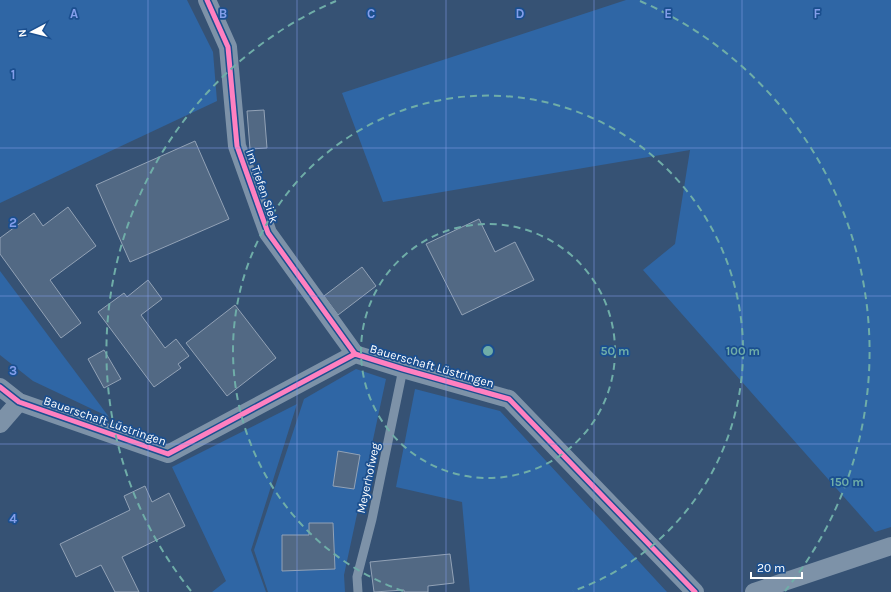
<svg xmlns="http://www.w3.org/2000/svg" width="891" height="592" font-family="Karla,sans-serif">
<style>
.green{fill:#2f66a5}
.building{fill:#526984;stroke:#92a2b6}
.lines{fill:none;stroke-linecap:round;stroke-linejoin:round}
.service{stroke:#7d92a8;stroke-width:9}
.minor{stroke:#7d92a8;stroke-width:18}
.cycleway-casing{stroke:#1b4f8f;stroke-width:8}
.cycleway{stroke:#ff80c0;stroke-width:5}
.grid{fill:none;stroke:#839eea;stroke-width:1;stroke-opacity:0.55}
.ring{fill:none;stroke:#6fada8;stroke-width:2;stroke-dasharray:7 5}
.labels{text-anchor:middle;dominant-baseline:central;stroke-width:3.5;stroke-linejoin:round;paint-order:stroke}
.street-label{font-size:12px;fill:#fff;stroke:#1b4f8f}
.grid-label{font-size:13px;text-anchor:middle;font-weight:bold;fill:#839eea;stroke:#1b4f8f;stroke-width:3.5;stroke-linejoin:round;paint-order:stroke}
.centre{fill:#6fada8;stroke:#1b4f8f;stroke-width:2}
.ring-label{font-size:12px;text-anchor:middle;font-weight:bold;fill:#6fada8;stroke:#1b4f8f;stroke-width:3.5;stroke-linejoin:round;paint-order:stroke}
</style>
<rect width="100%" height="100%" fill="#365274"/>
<g class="green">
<polygon points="0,0 187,0 213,52 217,101 0,203"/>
<polygon points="626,0 891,0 891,527 875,532 643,270 675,244 690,150 383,202 342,93"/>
<polygon points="0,271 109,417 33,381 0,355"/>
<polygon points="356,369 386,379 344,575 345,592 268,592 254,550 304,399"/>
<polygon points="415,389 500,411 667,592 470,592 462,502 396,487"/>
<polygon points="297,404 251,550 266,592 212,592 226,581 172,467"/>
</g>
<g class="building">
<polygon points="264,110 267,148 250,149 247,111"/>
<polygon points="195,141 229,219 130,262 96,185"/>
<polygon points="68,207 96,246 50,280 81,323 61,338 0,254 0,238 34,213 43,226"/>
<polygon points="479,219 495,252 515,242 534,280 462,315 426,244"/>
<polygon points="362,267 376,286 338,315 324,296"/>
<polygon points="148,280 162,299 141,315 165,348 176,339 189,356 178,364 181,368 154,387 98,312 124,293 127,297"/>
<polygon points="235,305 276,358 227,396 186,343"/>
<polygon points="104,350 121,379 104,388 88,359"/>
<polygon points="338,451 360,455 354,489 333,486"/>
<polygon points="145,486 152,502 169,493 185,526 122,557 139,592 115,592 101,565 76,577 60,544 130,510 124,496"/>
<polygon points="309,523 333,523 335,569 282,571 282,535 309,535"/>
<polygon points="450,554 454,583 428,586 428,592 404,592 404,590 374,592 370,562"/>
</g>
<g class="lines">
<polyline class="service" points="358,592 357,577 372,519 403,369"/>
<g class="minor">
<polyline points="207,0 228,47 237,146 268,233 355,354"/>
<polyline points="0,387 19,402 168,454 355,354 403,369 509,399 695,592"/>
<polyline points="0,424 19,402"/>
<polyline points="754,592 891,546"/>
</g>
<defs>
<g id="cycleway">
<polyline points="207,0 228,47 237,146 268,233 355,354"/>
<polyline points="0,387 19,402 168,454 355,354 403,369 509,399 695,592"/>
</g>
</defs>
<use href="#cycleway" class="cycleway-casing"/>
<use href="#cycleway" class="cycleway"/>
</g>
<path class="grid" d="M148,0V592M297,0V592M446,0V592M594,0V592M742,0V592M0,148H891M0,296H891M0,444H891"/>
<g class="ring">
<circle cx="488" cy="351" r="127"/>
<path d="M403 591A255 255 0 1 1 573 591"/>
<path d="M191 591A382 382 0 0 1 336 1M640 1A382 382 0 0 1 785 591"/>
</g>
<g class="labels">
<g class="street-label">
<text transform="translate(262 186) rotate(71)">Im Tiefen Siek</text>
<text transform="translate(432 366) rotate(16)">Bauerschaft Lüstringen</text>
<text transform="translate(105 421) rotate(19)">Bauerschaft Lüstringen</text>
<text transform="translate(368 478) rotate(-78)">Meyerhofweg</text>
</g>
</g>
<g class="grid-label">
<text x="74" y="18">A</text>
<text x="223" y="18">B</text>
<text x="371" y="18">C</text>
<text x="520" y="18">D</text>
<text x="668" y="18">E</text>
<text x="817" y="18">F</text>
<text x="13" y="79">1</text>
<text x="13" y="227">2</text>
<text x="13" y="375">3</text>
<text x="13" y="523">4</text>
</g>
<circle cx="488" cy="351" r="6" class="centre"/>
<g class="ring-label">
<text x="615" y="355">50 m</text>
<text x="743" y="355">100 m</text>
<text x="847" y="486">150 m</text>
</g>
<g transform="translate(32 32) rotate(263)" stroke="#1b4f8f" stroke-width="3" paint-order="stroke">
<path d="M0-3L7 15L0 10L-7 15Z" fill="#ffffff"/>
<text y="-6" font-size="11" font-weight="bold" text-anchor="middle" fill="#ffffff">N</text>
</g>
<path d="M751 572v6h51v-6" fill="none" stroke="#ffffff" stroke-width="2"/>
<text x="757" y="572" font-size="12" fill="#ffffff" stroke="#1b4f8f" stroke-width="3" paint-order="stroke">20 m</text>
</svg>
